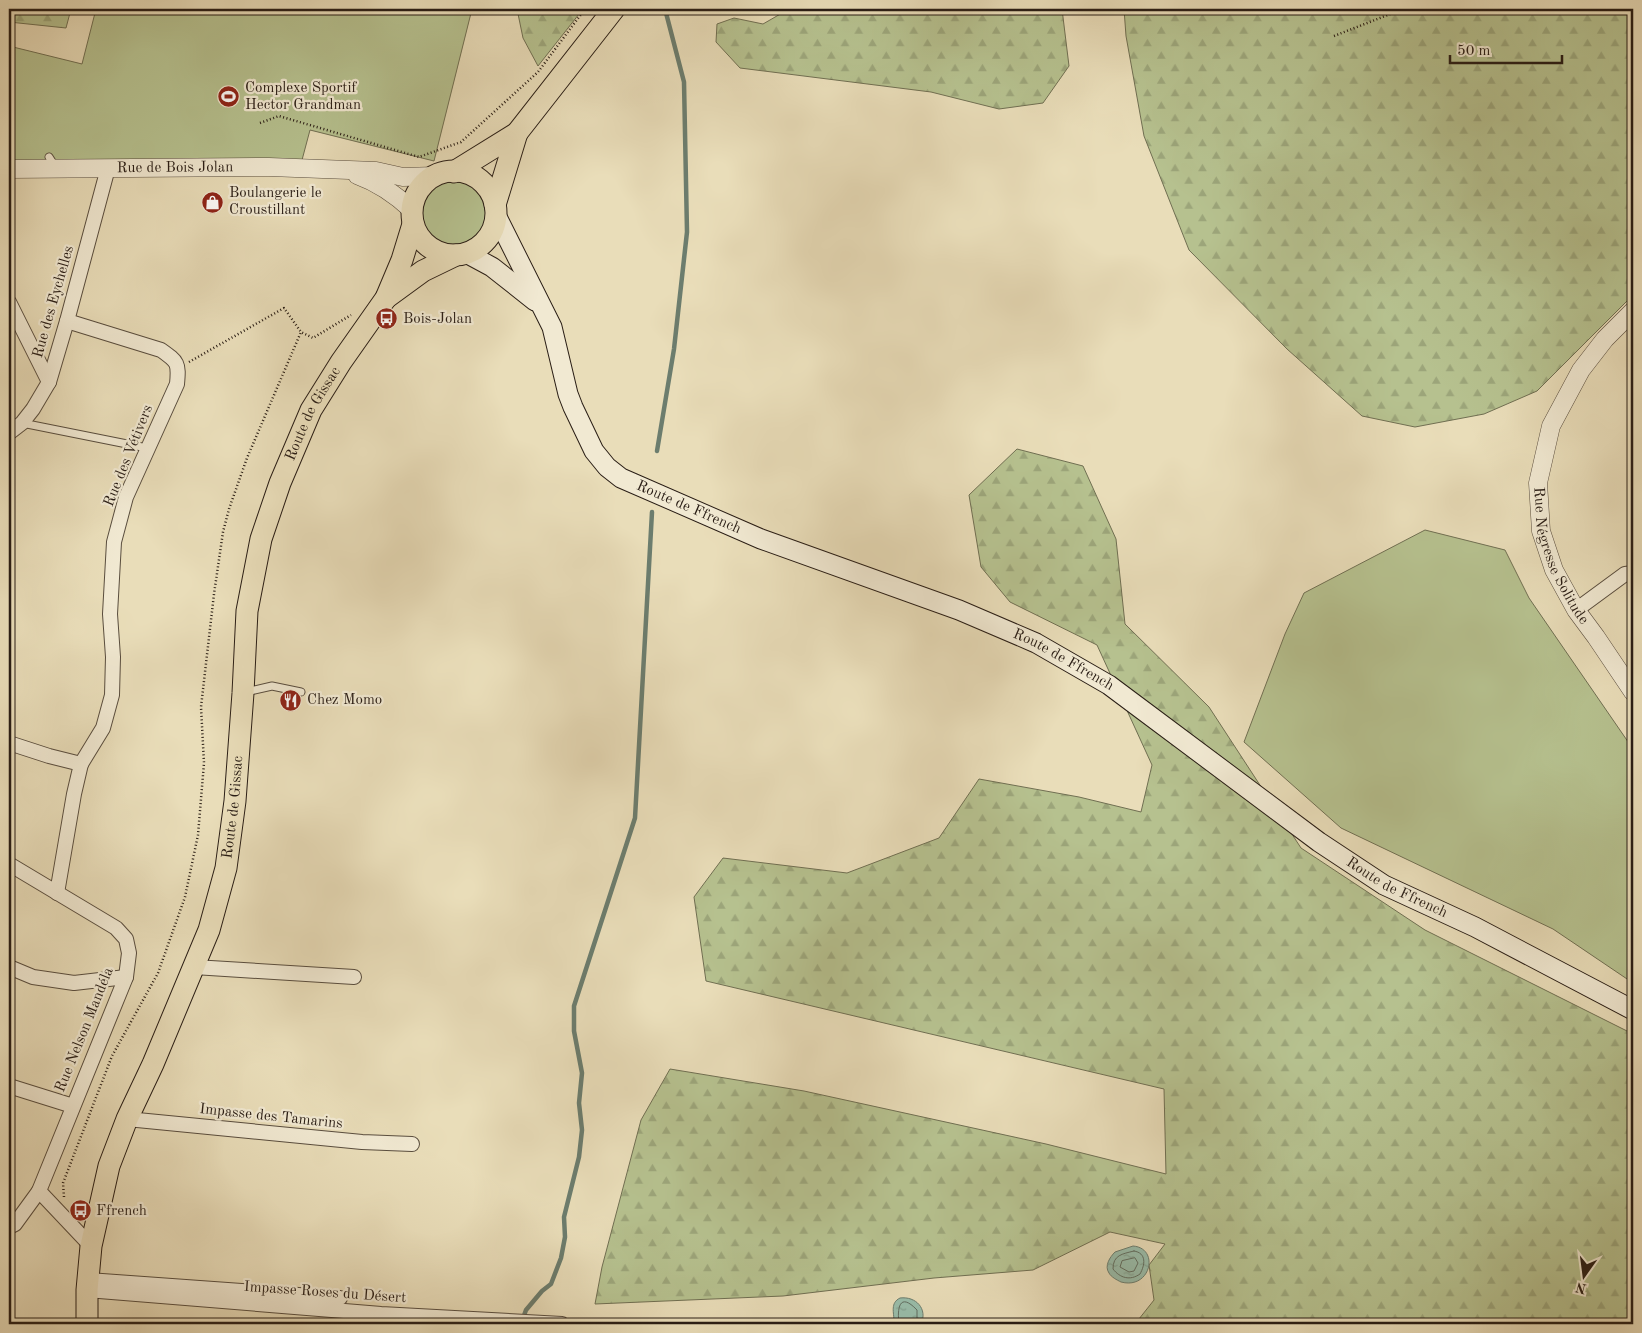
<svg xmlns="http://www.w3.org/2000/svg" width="1642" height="1333" font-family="'Old Standard TT',serif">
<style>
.grass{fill:#b6c18f;stroke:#706f52}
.forest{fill:url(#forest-firs);stroke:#706f52}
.water{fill:url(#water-ripples);stroke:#6c7d6e}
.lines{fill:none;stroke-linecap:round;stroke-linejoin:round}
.shore{stroke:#616d60;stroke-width:1}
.stream{stroke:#6c7d6e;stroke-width:4.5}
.service-casing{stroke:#594d3e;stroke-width:9}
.minor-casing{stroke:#594d3e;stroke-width:16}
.tertiary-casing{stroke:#594d3e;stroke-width:19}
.secondary-casing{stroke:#291d15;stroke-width:21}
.primary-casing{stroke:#291d15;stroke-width:23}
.path{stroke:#291d15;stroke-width:2.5;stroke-dasharray:1 2.5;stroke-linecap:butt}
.service{stroke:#f1e9d2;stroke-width:7}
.minor{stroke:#f1e9d2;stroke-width:14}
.tertiary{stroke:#f1e9d2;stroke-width:18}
.secondary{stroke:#f1e9d2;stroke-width:19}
.primary{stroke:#e9ddb9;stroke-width:21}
.labels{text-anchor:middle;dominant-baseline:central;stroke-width:4.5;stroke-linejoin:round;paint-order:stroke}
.poi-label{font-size:15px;fill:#291d15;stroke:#f1e9d2;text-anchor:start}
.street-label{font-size:15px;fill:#291d15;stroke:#f1e9d2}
</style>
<defs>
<pattern id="forest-firs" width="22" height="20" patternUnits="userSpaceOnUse" patternTransform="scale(1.25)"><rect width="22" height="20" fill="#b6c18f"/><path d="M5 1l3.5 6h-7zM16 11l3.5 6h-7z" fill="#9ca57a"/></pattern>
<pattern id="water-ripples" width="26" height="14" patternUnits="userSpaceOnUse" patternTransform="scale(1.25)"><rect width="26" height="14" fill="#99bdaa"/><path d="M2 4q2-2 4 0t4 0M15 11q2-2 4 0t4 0" fill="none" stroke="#84a291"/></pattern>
</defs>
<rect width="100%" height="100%" fill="#e9ddb9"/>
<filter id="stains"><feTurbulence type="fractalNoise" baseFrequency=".004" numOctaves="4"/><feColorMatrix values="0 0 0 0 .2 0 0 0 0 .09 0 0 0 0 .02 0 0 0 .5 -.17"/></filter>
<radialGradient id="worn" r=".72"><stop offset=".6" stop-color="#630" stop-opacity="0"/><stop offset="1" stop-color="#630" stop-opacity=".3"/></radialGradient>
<g class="grass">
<polygon points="96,9 472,9 434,161 310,130 302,160 9,164 9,46 82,64"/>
<circle cx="453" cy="214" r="33"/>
<polygon points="1425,530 1505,550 1529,598 1633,749 1633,983 1553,929 1341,828 1244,742 1285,634 1304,593"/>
</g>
<g class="forest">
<polygon points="9,9 71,9 66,28 9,22"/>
<polygon points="517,9 583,9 538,66 523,38"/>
<polygon points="789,9 1062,9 1069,66 1043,103 999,109 931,92 740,68 716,42 717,24 734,18 763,24"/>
<polygon points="1124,9 1633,9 1633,295 1537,391 1484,414 1415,427 1362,416 1287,349 1189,250 1144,136 1126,36"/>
<polygon points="1017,449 1083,466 1116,539 1125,624 1209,707 1301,848 1425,930 1633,1034 1633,1324 1135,1324 1154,1300 1149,1265 1165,1244 1110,1232 1033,1270 934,1278 783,1296 595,1304 602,1267 641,1120 670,1069 804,1091 1046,1144 1166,1174 1164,1089 706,981 694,897 723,858 847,873 939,838 979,779 1079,797 1141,812 1152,765 1097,645 1010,602 981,567 969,495"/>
</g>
<g class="water">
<path d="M1133,1246C1160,1248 1151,1290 1121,1282C1117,1280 1111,1277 1109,1273C1104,1266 1110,1257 1115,1252Z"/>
<path d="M900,1298C916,1296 928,1309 921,1324H897L894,1322C894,1312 890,1303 900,1298Z"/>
</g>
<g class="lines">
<g class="shore">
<path d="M1134,1251C1147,1253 1145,1265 1140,1274C1130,1281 1120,1278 1113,1269C1113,1255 1122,1254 1134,1251Z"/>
<polygon points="1135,1258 1138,1263 1134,1271 1129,1272 1120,1267 1122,1261"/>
<path d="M899,1324C897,1309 899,1291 917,1310V1324"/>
</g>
<g class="stream">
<polyline points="657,451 674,349 687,232 684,82 665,9"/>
<polyline points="522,1321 526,1310 542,1291 551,1284 561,1258 565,1237 564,1217 579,1157 582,1130 579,1103 582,1073 574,1031 574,1006 635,818 652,512"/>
</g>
<defs>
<g id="service">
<polyline points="49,157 56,168"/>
<polyline points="22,423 147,448"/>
<polyline points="246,692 272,686 301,692"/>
</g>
<g id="minor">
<polyline points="9,302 49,382"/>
<path d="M67,321L161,350C178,362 179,363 177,384L126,497L114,542L110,614L113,657L112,695L103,728L81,764"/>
<polyline points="9,433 22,423 33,409 49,382 67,321 108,168"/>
<polyline points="1576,610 1625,574 1633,573"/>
<polyline points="9,743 49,756 81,764 74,794 57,893"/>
<polyline points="9,864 116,928 126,939 129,953 126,977 39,1191 91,1246"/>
<polyline points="9,967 33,977 74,983 126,977"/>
<polyline points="194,967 354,977"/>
<polyline points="9,1086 73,1106"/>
<polyline points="127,1119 362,1142 412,1144"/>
<polyline points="9,1227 15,1224 39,1191"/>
<polyline points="88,1280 340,1298"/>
<polyline points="87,1290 381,1314 562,1324"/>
</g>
<g id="tertiary">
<path id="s1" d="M9,169L269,167L376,171L403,177L435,176"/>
<path d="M357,175C379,183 395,194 412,210"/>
<path id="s2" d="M1633,311L1605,339L1581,370L1551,426L1538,483L1541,531L1554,570L1576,610L1596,637L1633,692"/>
</g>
<g id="secondary">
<path id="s3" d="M496,215L552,327L568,394L573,407L594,451L607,467L621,478L761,539L959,610L1036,643L1109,685L1319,842L1384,885L1475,927L1633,1010"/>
<polyline points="466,253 492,267 535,301"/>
</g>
<g id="primary">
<circle cx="454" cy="213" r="42"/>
<polyline points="454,172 517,133 614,9"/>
<polyline points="495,205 517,133"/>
<polyline points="386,298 423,271 456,255"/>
<path id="s4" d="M87,1324V1290L91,1246L109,1166L127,1119L153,1064L209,930L226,868L235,801L243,693L247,611L261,539L280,483L311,410L341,362L386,298L402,260L413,224"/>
</g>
</defs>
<use href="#service" class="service-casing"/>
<use href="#minor" class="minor-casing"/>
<use href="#tertiary" class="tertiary-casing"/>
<use href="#secondary" class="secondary-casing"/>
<use href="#primary" class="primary-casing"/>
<g class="path">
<polyline points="1334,36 1403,9"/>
<polyline points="260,123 279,116 419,157 461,142 538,72 585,9"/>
<polyline points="189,362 284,308 301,332 313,338 351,315"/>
<polyline points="64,1197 63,1183 112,1056 158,973 185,897 198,835 204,763 201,707 214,594 223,532 229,509 247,458 301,332"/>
</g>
<use href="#service" class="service"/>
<use href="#minor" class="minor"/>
<use href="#tertiary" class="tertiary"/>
<use href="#secondary" class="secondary"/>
<use href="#primary" class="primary"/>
</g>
<defs>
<symbol id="stadium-disc" viewBox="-11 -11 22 22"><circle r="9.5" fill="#8f2418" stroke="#f1e9d2"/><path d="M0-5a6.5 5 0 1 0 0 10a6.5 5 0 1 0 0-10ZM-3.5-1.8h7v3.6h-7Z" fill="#fff"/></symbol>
<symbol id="shop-disc" viewBox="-11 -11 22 22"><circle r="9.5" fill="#8f2418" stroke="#f1e9d2"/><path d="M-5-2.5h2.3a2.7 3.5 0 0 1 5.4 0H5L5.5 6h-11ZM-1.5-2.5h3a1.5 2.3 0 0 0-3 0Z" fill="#fff"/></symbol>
<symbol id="bus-disc" viewBox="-11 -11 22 22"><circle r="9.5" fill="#8f2418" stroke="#f1e9d2"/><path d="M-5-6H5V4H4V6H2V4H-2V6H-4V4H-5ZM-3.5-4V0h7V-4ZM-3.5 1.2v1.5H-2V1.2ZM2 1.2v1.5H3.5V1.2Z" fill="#fff"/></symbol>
<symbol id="restaurant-disc" viewBox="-11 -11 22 22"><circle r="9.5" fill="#8f2418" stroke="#f1e9d2"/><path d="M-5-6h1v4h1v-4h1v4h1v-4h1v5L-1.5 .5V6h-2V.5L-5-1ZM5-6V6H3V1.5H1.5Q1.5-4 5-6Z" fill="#fff"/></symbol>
</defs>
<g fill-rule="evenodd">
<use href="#stadium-disc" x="216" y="84" width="25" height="25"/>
<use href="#shop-disc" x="200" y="190" width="25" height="25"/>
<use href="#bus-disc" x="374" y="306" width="25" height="25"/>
<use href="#restaurant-disc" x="278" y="688" width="25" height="25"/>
<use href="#bus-disc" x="68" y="1198" width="25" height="25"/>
</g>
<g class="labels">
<g class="poi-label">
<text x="245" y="88">Complexe Sportif<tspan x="245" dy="17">Hector Grandman</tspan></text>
<text x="229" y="193">Boulangerie le<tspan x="229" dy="17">Croustillant</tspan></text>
<text x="403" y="319">Bois-Jolan</text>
<text x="307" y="700">Chez Momo</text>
<text x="96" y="1211">Ffrench</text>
</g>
<g class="street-label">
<text stroke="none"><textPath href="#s1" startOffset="166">Rue de Bois Jolan</textPath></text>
<text transform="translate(54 302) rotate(-74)">Rue des Eychelles</text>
<text stroke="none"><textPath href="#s4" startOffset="948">Route de Gissac</textPath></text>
<text transform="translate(129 456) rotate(-68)">Rue des Vétivers</text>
<text stroke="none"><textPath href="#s3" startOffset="369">Route de Ffrench</textPath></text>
<text stroke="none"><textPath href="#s2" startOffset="278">Rue Négresse Solitude</textPath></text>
<text stroke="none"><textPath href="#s3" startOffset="774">Route de Ffrench</textPath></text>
<text stroke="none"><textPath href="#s4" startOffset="542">Route de Gissac</textPath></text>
<text stroke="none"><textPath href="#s3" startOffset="1179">Route de Ffrench</textPath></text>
<text transform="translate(85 1030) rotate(-68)">Rue Nelson Mandéla</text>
<text transform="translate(271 1117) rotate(6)">Impasse des Tamarins</text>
<text transform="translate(325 1293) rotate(4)">Impasse Roses du Désert</text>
</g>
</g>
<rect width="1642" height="1333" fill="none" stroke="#e9ddb9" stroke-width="30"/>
<rect x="10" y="10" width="1622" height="1313" fill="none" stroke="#291d15" stroke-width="2.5"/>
<rect x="15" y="15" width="1612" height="1303" fill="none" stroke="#291d15"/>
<g transform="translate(1584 1276) rotate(194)" stroke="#f1e9d2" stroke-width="4" paint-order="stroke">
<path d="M0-4L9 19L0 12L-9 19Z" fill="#291d15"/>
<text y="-8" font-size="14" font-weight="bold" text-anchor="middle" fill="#291d15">N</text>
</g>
<path d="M1450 55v8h112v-8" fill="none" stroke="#291d15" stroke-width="2.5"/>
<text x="1457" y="55" font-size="15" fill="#291d15" stroke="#f1e9d2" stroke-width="4" paint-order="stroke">50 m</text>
<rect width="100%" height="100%" filter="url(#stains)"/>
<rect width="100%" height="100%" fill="url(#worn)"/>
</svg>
